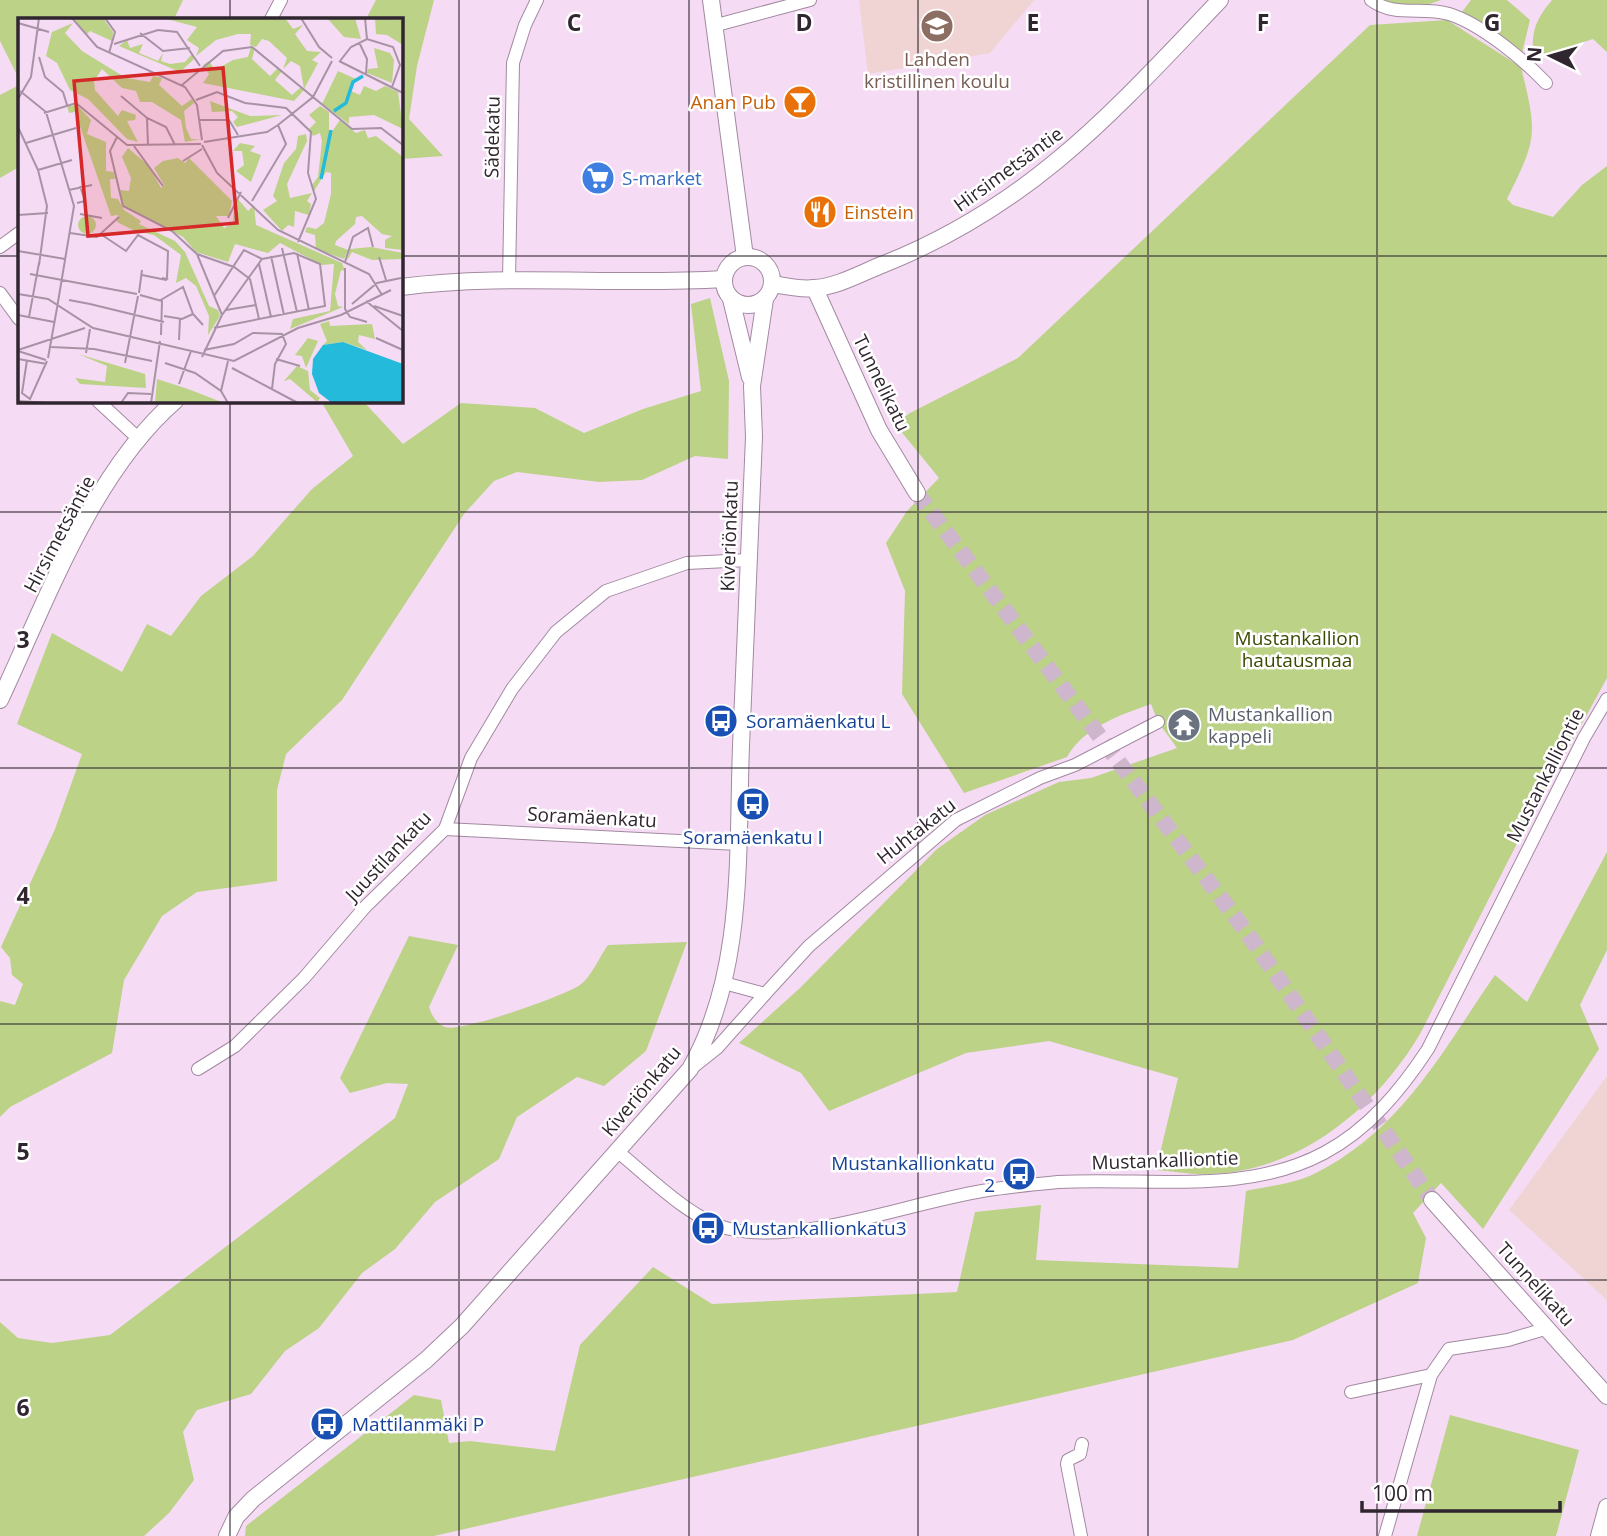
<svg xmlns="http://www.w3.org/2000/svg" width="1607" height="1536" font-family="'Open Sans',sans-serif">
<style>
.education{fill:#efd4d3}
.green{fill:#bbd287}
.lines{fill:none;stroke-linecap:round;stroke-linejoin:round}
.tertiary-tunnel{stroke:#ceb7cd;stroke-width:16;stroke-dasharray:16 8;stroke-linecap:butt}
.minor-casing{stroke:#a28aa1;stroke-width:14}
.tertiary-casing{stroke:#a28aa1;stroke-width:18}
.minor{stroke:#fff;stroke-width:12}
.tertiary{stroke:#fff;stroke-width:16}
.grid{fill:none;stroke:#30262f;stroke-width:2;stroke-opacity:0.55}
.labels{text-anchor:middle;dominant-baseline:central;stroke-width:5;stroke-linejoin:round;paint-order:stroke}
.education-label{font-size:19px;fill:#785e54;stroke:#fff}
.food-label{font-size:19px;fill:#c56008;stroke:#fff;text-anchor:end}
.street-label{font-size:19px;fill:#30262f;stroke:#fff}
.shop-label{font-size:19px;fill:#366cbe;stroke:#fff;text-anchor:start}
.park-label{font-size:19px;fill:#3a4a00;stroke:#fff}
.worship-label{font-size:19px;fill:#5b616d;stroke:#fff;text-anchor:start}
.transit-label{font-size:19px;fill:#164399;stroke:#fff;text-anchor:start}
.inset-river{fill:none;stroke:#23badb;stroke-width:3.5}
.inset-road{fill:none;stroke:#a793a5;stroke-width:2}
.view{fill:#d62828;fill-opacity:0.15;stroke:#d62828;stroke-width:3.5}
.inset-edge{fill:none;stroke:#30262f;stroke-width:3.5}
.grid-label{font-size:23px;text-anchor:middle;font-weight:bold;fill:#30262f;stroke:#fff;stroke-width:5;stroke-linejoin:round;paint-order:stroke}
</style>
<rect width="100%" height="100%" fill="#f6dbf4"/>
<g class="education">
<polygon points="859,0 1034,0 990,53 868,74"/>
<polygon points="1607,1076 1607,1300 1509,1210"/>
</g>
<g class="green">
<polygon points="0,0 183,0 174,19 19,19 19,79 0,41"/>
<polygon points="376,0 434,0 417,66 409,119 443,156 401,159 401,19 366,19"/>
<polygon points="1381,0 1441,0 1413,10"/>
<polygon points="1471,0 1507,0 1530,20 1522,53 1462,12"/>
<path d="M1552,0H1607V52L1593,39L1540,56L1533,49C1532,27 1539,16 1552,0Z"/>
<path d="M1447,20L1521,67C1537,133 1538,137 1507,199L1513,205L1553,217L1582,185L1607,166V678L1530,818L1420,1034C1376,1108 1299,1172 1209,1174C1192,1175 1173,1171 1156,1170L1178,1078L1049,1041L966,1053L829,1111L801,1073L739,1043L800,988L937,849L985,815L1059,782L1091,778L1177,748L1158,722L1151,704C1120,715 1084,727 1067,757L964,793L902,694L905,591L886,543L907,511L939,478L895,424L910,413L1018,358L1370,25Z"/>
<polygon points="19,85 19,167 0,178 0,95"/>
<polygon points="710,298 729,381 728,459 695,456 642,480 599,482 517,472 494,481 464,514 342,700 286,754 277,790 277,881 197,892 162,916 124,980 112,1053 10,1107 0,1117 0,1001 15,1005 23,984 12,975 10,958 1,947 55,829 82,754 17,724 52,633 122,672 147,624 171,636 201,596 253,556 312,489 353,456 321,401 363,401 403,444 461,403 535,408 584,433 643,409 701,391 691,304"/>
<path d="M1607,852V950L1580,1005L1599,1049L1483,1229L1441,1183L1413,1213L1426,1238L1418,1283L1293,1340L434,1536H245L246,1526L414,1395L441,1400L449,1443L470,1441L555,1451L580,1345L653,1267L712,1304L957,1292L975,1212L1041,1205L1036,1260L1238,1268L1246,1191C1268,1186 1294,1184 1314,1174C1402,1130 1441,1053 1495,975L1527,1002Z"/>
<path d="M409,936L458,945L429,1007C431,1015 437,1024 445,1027C460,1033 564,996 580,985C591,977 600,956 608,945L687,942L646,1051L604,1086L577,1077L517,1117L499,1159L435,1202L395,1249L362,1273L319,1328L285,1351L251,1394L197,1410L183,1432L194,1480L169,1513L144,1536H0V1322L18,1338L52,1343L110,1335L395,1118L408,1084L387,1083L350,1093L340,1078Z"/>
<polygon points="1450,1415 1579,1450 1556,1536 1417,1536"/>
</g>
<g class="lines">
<polyline class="tertiary-tunnel" points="917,493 1245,930 1432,1200"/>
<defs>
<g id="minor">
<path d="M1371,0C1395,18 1422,6 1449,14C1481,24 1523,59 1546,83"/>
<polyline points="271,19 281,0"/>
<polyline points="713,26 810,0"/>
<polyline points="0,247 19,233"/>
<polyline points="509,280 513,63 525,25 537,0"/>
<polyline points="0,293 19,319"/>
<polyline points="98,401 140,440"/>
<polyline points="445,829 738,844"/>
<polyline points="724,983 765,994 809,946 956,820 1040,778 1075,765 1158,722"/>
<polyline points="693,1067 717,1048 765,994"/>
<polyline points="198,1069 235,1046 304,978 365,907 445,829 471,758 512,689 556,632 606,591 687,563 748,560"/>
<path d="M617,1151C648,1176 692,1221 730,1229C805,1246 917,1199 995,1189C1016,1186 1037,1184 1058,1182C1147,1177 1243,1196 1324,1153C1369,1129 1401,1090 1428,1049L1584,738L1607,699"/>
<polyline points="1351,1392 1431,1375"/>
<polyline points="1081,1536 1067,1464 1068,1460 1080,1454 1082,1444"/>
<polyline points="1385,1536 1431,1375 1449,1349 1508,1340 1548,1328"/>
</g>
<g id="tertiary">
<polyline points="711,0 745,257"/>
<circle cx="748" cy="281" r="24"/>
<path d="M772,284C785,286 801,290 814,288C837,287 863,272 884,264C1032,205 1114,111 1220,0"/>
<path d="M401,287C507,273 616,286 723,279"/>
<polyline points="815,289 879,430 917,493"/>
<polyline points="731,299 750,377"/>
<path d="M0,700C46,602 92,473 175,401"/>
<polyline points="1432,1200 1607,1396"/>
<path d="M227,1536L236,1517L253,1499L426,1360L462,1326L690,1069C745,973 737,854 741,746C746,643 749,540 754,437L752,386L765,299"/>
<polyline points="1599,1536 1607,1507"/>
</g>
</defs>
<use href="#minor" class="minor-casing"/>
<use href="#tertiary" class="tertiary-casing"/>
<use href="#minor" class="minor"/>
<use href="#tertiary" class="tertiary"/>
</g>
<path class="grid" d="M230,0V19M459,0V1536M689,0V1536M918,0V1536M1148,0V1536M1377,0V1536M0,256H19M401,256H1607M230,401V1536M0,512H1607M0,768H1607M0,1024H1607M0,1280H1607"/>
<defs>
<symbol id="school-disc" viewBox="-11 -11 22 22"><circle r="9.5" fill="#8d6e63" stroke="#fff"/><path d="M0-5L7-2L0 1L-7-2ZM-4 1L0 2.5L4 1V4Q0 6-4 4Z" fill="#fff"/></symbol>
<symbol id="bar-disc" viewBox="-11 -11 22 22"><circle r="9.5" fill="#e8710a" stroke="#fff"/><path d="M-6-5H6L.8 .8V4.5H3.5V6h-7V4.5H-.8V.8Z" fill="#fff"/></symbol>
<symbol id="supermarket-disc" viewBox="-11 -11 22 22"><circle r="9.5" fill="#3f7fe0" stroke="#fff"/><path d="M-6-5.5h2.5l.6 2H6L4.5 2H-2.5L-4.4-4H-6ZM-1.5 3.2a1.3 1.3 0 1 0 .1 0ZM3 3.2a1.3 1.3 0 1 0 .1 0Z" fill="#fff"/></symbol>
<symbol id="restaurant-disc" viewBox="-11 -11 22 22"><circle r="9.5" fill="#e8710a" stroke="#fff"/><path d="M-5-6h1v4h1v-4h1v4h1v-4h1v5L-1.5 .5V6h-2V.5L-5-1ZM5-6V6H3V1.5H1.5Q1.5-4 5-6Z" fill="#fff"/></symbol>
<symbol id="bus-disc" viewBox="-11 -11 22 22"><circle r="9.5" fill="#1a4fb4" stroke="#fff"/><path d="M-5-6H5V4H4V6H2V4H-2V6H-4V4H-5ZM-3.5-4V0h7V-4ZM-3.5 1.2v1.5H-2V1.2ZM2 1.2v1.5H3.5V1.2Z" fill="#fff"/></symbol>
<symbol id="temple-disc" viewBox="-11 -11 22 22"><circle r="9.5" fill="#6b7280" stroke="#fff"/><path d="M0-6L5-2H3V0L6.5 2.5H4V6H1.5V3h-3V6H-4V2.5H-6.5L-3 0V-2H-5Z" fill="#fff"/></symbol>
</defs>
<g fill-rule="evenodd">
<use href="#school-disc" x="918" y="7" width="38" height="38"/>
<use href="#bar-disc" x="781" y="83" width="38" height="38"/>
<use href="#supermarket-disc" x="579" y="159" width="38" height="38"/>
<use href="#restaurant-disc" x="801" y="193" width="38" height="38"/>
<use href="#bus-disc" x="702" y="702" width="38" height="38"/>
<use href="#temple-disc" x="1165" y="706" width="38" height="38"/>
<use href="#bus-disc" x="734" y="785" width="38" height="38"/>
<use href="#bus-disc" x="1000" y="1155" width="38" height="38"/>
<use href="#bus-disc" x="689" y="1209" width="38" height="38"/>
<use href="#bus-disc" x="308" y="1405" width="38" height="38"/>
</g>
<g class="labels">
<g class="education-label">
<text x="937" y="59">Lahden<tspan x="937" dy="22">kristillinen koulu</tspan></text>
</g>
<g class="food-label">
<text x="776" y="102">Anan Pub</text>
<text x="844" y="212" text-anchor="start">Einstein</text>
</g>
<g class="street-label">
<text transform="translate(492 137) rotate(-89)">Sädekatu</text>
<text transform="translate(1008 169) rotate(-36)">Hirsimetsäntie</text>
<text transform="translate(882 383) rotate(64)">Tunnelikatu</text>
<text transform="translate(59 534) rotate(-62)">Hirsimetsäntie</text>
<text transform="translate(729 536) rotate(-88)">Kiveriönkatu</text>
<text transform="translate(1545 775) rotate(-63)">Mustankalliontie</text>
<text transform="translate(592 817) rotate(3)">Soramäenkatu</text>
<text transform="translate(916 831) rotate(-38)">Huhtakatu</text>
<text transform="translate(388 856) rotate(-47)">Juustilankatu</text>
<text transform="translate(641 1091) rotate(-50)">Kiveriönkatu</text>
<text transform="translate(1165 1160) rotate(-2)">Mustankalliontie</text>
<text transform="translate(1536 1284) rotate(48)">Tunnelikatu</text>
</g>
<g class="shop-label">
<text x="622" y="178">S-market</text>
</g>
<g class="park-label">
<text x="1297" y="638">Mustankallion<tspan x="1297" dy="22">hautausmaa</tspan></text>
</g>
<g class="worship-label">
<text x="1208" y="714">Mustankallion<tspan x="1208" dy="22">kappeli</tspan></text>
</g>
<g class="transit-label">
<text x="746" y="721">Soramäenkatu L</text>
<text x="753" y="837" text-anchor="middle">Soramäenkatu I</text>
<text x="995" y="1163" text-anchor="end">Mustankallionkatu<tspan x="995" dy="22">2</tspan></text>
<text x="732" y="1228">Mustankallionkatu3</text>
<text x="352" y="1424">Mattilanmäki P</text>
</g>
</g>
<g transform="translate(18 18)">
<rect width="385" height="385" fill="#f6dbf4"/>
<path d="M56,0H85L95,14L94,23L72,13L68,17ZM145,0H267L275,11L285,7L277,16L289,33L303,34L294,42L300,45L286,71L282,48L273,43L265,51L269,40L251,23L244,21L238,29L232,27L233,16H220L198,22L178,38L181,30L169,22L179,9ZM309,0H337L343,21L326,19ZM357,0L385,2V27L369,17L358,16ZM55,5L47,15L64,33L108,60L132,64L135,58L144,60L141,67L164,88L174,81L176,85L166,93L168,110L173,121H182L167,124L163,102L134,84H122L118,73L104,70L84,51L76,63L77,72L100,98L104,92L118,97L117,102L109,103L120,124L109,121L70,81L52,72L39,45L28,38L34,14ZM109,22L112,30L125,26L121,35L140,43L145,35L143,43L152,46L167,44L174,36L176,41L162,54L101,28ZM233,29L237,30L234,41L252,58L260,50L264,53L257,62L274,77L283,69L286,72L276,83L185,65L191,56L185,47L191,43L197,52L215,42L230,39ZM356,30L372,35L376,42L374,65L349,55L350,51L360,50ZM320,53L338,61L333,73L342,77L346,68L358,73L367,68L380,74L385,111L356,97L331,99V106L304,86ZM192,83L232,98L264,97L219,109L215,104L220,99L214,93L194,94ZM59,87L73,102L69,116L88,124V153L96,154L97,161H92L93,180L100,181L106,192L123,203L121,206L157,223L167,234L191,288L200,292L202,298L190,317L191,298L178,268L168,260L158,265L163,237L136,217L117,213L99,204L100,197L93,198L57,94L51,95L49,88ZM302,88L311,94V118L322,102L338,115L347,112L350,120L358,118L385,139V232L367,230V222L374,218L364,216L344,198L338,199L337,206L318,223L317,227L330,232L326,241L298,231L297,217L287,214L289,209L298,211L306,205L313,176V155L308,154L296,173L294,167L300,159L304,123L302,115L295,118L291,111L298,104L291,97ZM288,116L289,123L269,166L272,180L294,175L289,183L293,186L291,197L277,193L276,209L270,207L264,213L245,192L259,183L255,178L266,145L278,131L280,118ZM222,125L237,128L232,133L243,137L233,164L218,153L226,147L224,133H215ZM110,130L131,148L143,170L146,167L136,150L145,143L160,140L167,145L171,140L214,183L211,198H198L206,210L215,205L216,191L221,193L217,189L220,181L230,193L236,187L238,207L324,245L327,253L323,252L317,276L320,288L325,289L272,311L275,301L312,293L316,246L304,247L262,225L250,235L217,226L210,244L178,234L165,219L105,187L102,172L111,173L113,160L104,139ZM60 207a9 9 0 1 1 18 0a9 9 0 1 1-18 0ZM353,229L385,235V241L354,242L334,234L329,243L332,231ZM311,303L312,308L354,306L357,321L341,317L340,324L349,332L325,324L305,327L309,323L302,306ZM290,320L300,323L288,350L284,338L277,337ZM60,336L127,356L128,370L62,366L57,360L87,364L89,348ZM279,348L290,353L292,372L302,380L299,384L272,361L266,363ZM139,361L170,371L206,385H137Z" fill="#bbd287"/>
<path d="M325,324L385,346V385H314L301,375L294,356L295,341L305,327Z" fill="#23badb"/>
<path class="inset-river" d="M316,93L328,85L335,64L345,58M303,161L313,112"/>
<path class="inset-road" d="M54,0L79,29L167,69L179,87L184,122M87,0L97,14L91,35M283,0L301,29L314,40M347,0L349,21M0,5L31,14M122,15L145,33L172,30M341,24L349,41L348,56M96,26L140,12L159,14L182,48M21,39L27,59L45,74L49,87M321,43L385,75M322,43L333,29L349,21L375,29L382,47L374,69M164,67L205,33L234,29L334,111L363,110L385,127M2,73L28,94L56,188L39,290M103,78L129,100L148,109L157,127M0,81L13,59L21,0M178,82L199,74L227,85L268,90L293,114L290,155L298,181L280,224M26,95L58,85L109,127L183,126M129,100L130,128M182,102H211L220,117M0,109L20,152L29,188L21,247M99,119L92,133L105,188L154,213L179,236L216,249L232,261L241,301M186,124L249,114L260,107L295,79L314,43M8,125L58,110M184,127L199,155L260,212L351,256L364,277M116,128L145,168M165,143L184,131M20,152L54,142M51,172L74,167M234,183L268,126L260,107M59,185L67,183L62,168M62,196L84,200M0,197L30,195M210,200L223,174M52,215L79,219L101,199M84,217L108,233L120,217L150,233L149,260M264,230L279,294M0,233L47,241M279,235L291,292M179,236L204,297M253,238L266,297M361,239L368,262M327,244L335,219L350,210L355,229M241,246L253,299M327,250V291L332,299L349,304M12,256L119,276M124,257L148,262L149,261L144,260M121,275L124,252M0,276L30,281L75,310L216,343L280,310L323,297L373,272M122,277L144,283L143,317M196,278L226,232L244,241M51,282L72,286M141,283L165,269L175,296L185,307M348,283L385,313M72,286L146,304M334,286L359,265L383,260M356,288L385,298M208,292L238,287M0,297L36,304M146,298L164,301L175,296M11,299L21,245M196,310L307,288L302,246L276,235L244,241M358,320L385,332M161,322L162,301M33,329L76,331L134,343M0,332L67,310M186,332L216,326L235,315L264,316L268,326L257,346L254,371M0,333L28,342M68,335L72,311M184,339L204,297L244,241M30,340L39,290M0,341L29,346M258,341L282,348M9,342L4,375L12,381L29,343M107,345L120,278M147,345L177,355L203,373L210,385M214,350L280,385M161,366L173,333M203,373L210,343M0,383L31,385M103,385L110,375L133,376M133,385L142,323"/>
<path class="view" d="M205,50L219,205L70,218L56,63Z"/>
<rect width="385" height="385" class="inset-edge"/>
</g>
<g class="grid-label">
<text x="574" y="31">C</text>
<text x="804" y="31">D</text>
<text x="1033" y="31">E</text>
<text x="1263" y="31">F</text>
<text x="1492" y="31">G</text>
<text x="23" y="648">3</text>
<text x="23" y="904">4</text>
<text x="23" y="1160">5</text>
<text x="23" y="1416">6</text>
</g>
<g transform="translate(1551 56) rotate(275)" stroke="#ffffff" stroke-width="5" paint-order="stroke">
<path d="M0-5L12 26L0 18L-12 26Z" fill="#30262f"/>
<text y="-10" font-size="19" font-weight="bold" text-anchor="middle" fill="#30262f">N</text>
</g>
<path d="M1362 1501v10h198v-10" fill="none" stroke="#30262f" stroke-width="3.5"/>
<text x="1372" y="1501" font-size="21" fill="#30262f" stroke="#ffffff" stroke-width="5" paint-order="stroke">100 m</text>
</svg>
